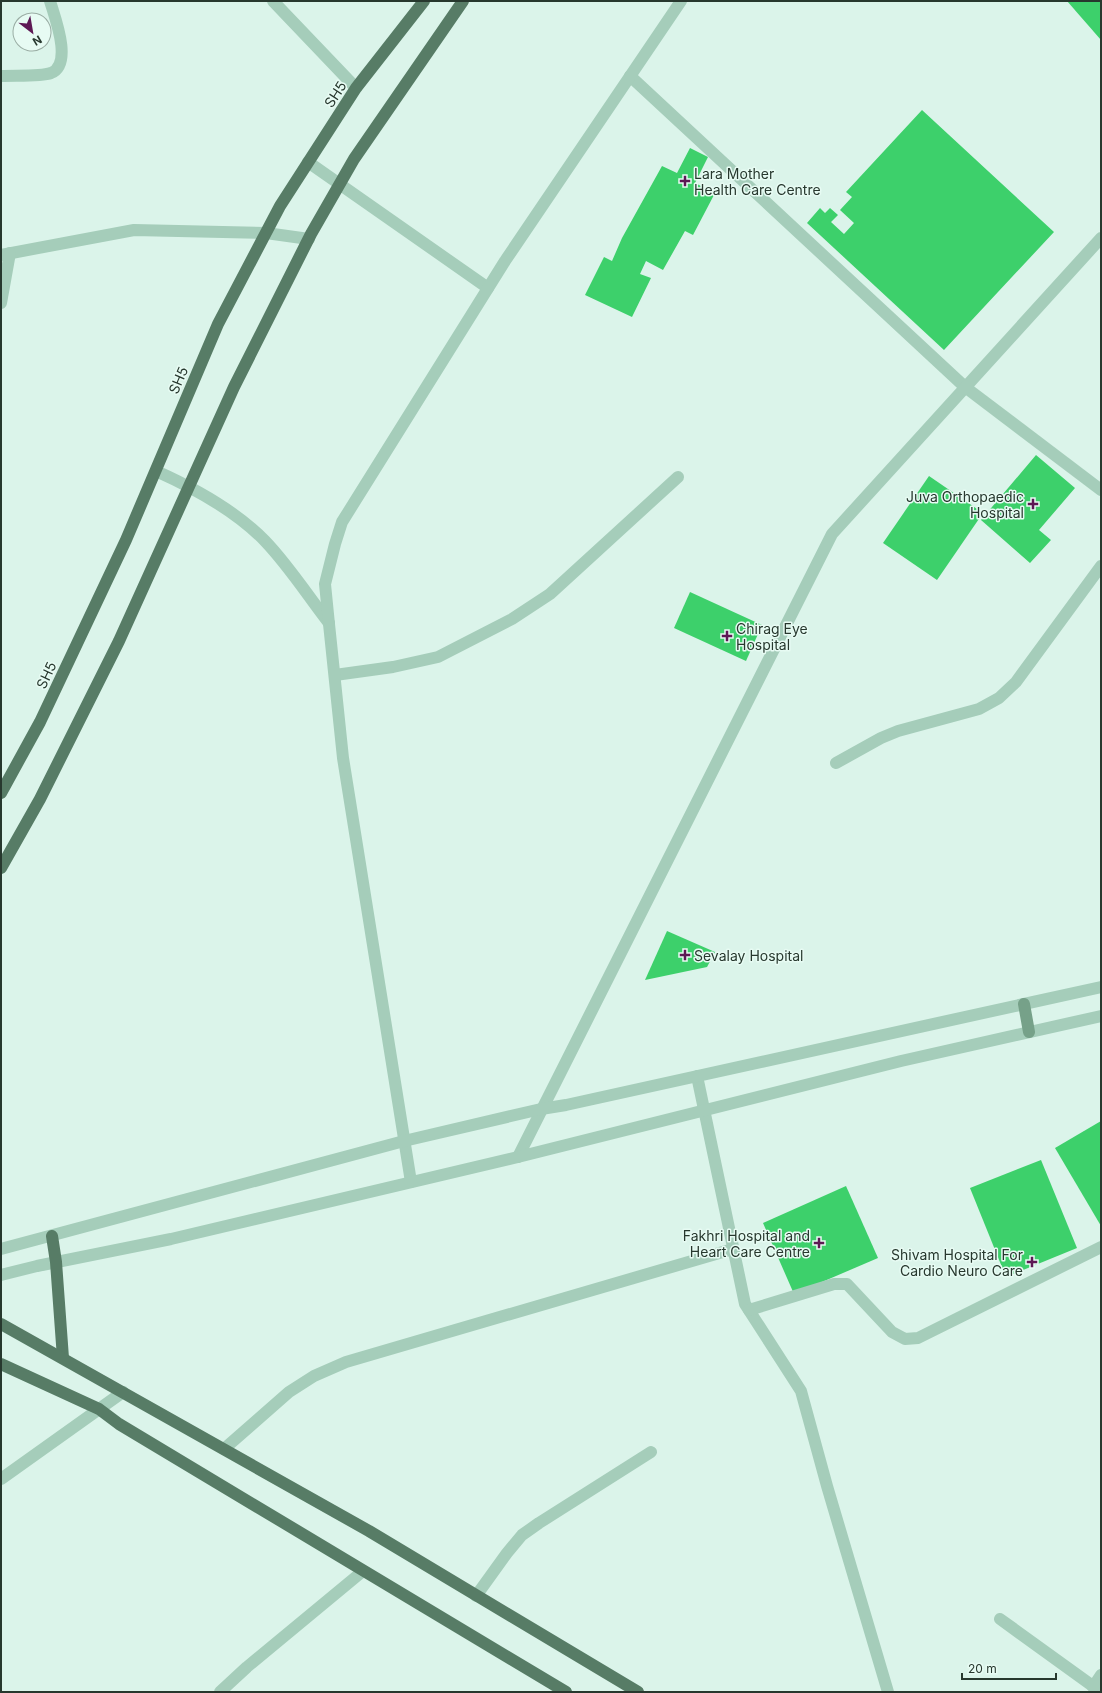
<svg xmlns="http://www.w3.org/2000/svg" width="1102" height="1693" font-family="Inter,sans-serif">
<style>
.building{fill:#3dd06b}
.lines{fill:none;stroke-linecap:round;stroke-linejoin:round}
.lane{stroke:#a5cdba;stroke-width:12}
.street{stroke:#a5cdba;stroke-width:12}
.secondary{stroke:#76a189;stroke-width:12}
.primary{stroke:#577c66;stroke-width:12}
.poi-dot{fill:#5d1954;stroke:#e7fbf3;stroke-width:1.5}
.labels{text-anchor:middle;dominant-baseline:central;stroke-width:3;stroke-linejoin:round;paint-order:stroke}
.street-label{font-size:14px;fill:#27382e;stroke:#e7fbf3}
.poi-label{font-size:14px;fill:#27382e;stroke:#e7fbf3;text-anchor:start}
</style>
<rect width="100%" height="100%" fill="#dbf4ea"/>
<g class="building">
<polygon points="1067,1 1101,1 1101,40"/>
<polygon points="922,110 1054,232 944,350 807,223 820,208 825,213 830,208 838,215 831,222 844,234 854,223 840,210 852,197 846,192"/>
<polygon points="690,148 708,157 695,183 715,193 693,235 685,231 663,270 646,261 640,274 651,278 632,317 585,295 604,257 612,261 622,238 662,166 677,173"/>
<polygon points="1036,455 1075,488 1039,530 1051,540 1030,563 981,520"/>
<polygon points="929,476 983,513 937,580 883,543"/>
<polygon points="690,592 762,625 746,661 674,628"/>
<polygon points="667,931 715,952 707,967 645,980"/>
<polygon points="1101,1121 1101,1226 1055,1148"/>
<polygon points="1041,1160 1077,1248 1006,1277 970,1188"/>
<polygon points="846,1186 878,1258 794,1294 763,1223"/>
</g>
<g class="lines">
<polyline class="lane" points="630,76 965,387"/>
<g class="street">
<polyline points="273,1 356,88"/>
<path d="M1,76C13,75 40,77 51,73C73,64 55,18 50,1"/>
<polyline points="308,162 488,288"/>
<polyline points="1,255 134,230 266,233 309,239"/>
<polyline points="1,303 10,253"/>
<polyline points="965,387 1101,490"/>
<path d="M156,471C194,488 235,510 265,541C289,566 308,596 329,623"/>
<polyline points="335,675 393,667 438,657 512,619 550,594 678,477"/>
<polyline points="836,763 881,738 898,731 979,709 999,698 1016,682 1101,566"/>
<polyline points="697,1076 745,1304 801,1391 827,1486 888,1692"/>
<polyline points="518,1157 832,534 1101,238"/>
<polyline points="411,1182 343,758 329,624 325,584 335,544 342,522 505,261 681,1"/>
<polyline points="1,1249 404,1141 541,1109 566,1105 1101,987"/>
<polyline points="1,1275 37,1266 171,1239 518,1157 901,1061 1101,1016"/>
<polyline points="749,1310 834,1284 847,1284 892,1332 905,1339 918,1338 1101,1247"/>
<polyline points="224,1449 289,1392 314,1376 346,1362 733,1249"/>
<polyline points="1,1479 123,1392"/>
<polyline points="476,1596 507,1553 522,1535 539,1523 651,1452"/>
<polyline points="1000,1619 1101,1692"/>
<polyline points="1093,1687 1101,1675"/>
<polyline points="220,1692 247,1667 363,1571"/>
</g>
<polyline class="secondary" points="1024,1004 1029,1032"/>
<g class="primary">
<polyline points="1,793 40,722 126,540 218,324 280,206 356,88 424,1"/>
<polyline points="1,868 40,799 119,641 234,387 311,234 354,159 463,1"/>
<polyline points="52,1236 56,1262 63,1358"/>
<polyline points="1,1324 369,1531 638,1692"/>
<polyline points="1,1364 99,1409 119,1424 566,1692"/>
</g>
</g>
<g class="poi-dot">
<path d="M683 175h4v4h4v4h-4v4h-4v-4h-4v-4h4z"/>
<path d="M1031 498h4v4h4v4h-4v4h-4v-4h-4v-4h4z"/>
<path d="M725 630h4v4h4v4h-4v4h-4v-4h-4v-4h4z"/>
<path d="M683 949h4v4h4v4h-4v4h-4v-4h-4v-4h4z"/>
<path d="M817 1237h4v4h4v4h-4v4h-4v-4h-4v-4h4z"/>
<path d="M1030 1256h4v4h4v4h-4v4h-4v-4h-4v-4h4z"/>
</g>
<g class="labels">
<g class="street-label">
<text transform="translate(335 94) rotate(-57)">SH5</text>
<text transform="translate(178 380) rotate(-67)">SH5</text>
<text transform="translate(46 675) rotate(-65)">SH5</text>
</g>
<g class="poi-label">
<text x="694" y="173">Lara Mother<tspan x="694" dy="16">Health Care Centre</tspan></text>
<text x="1024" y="496" text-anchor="end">Juva Orthopaedic<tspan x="1024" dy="16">Hospital</tspan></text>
<text x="736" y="628">Chirag Eye<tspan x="736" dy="16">Hospital</tspan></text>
<text x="694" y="955">Sevalay Hospital</text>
<text x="810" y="1235" text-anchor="end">Fakhri Hospital and<tspan x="810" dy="16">Heart Care Centre</tspan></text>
<text x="1023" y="1254" text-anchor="end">Shivam Hospital For<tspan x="1023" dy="16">Cardio Neuro Care</tspan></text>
</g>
</g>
<rect width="1102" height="1693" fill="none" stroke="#27382e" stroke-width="4"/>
<g transform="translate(32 32) rotate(149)"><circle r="19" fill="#e7fbf3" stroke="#9aada4"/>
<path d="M0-3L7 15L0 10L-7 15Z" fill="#5d1954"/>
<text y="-6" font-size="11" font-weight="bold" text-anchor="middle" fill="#27382e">N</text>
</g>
<path d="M962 1673v6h94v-6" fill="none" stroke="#27382e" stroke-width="2"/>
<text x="968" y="1673" font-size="12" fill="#27382e" stroke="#e7fbf3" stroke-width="3" paint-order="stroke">20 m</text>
</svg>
